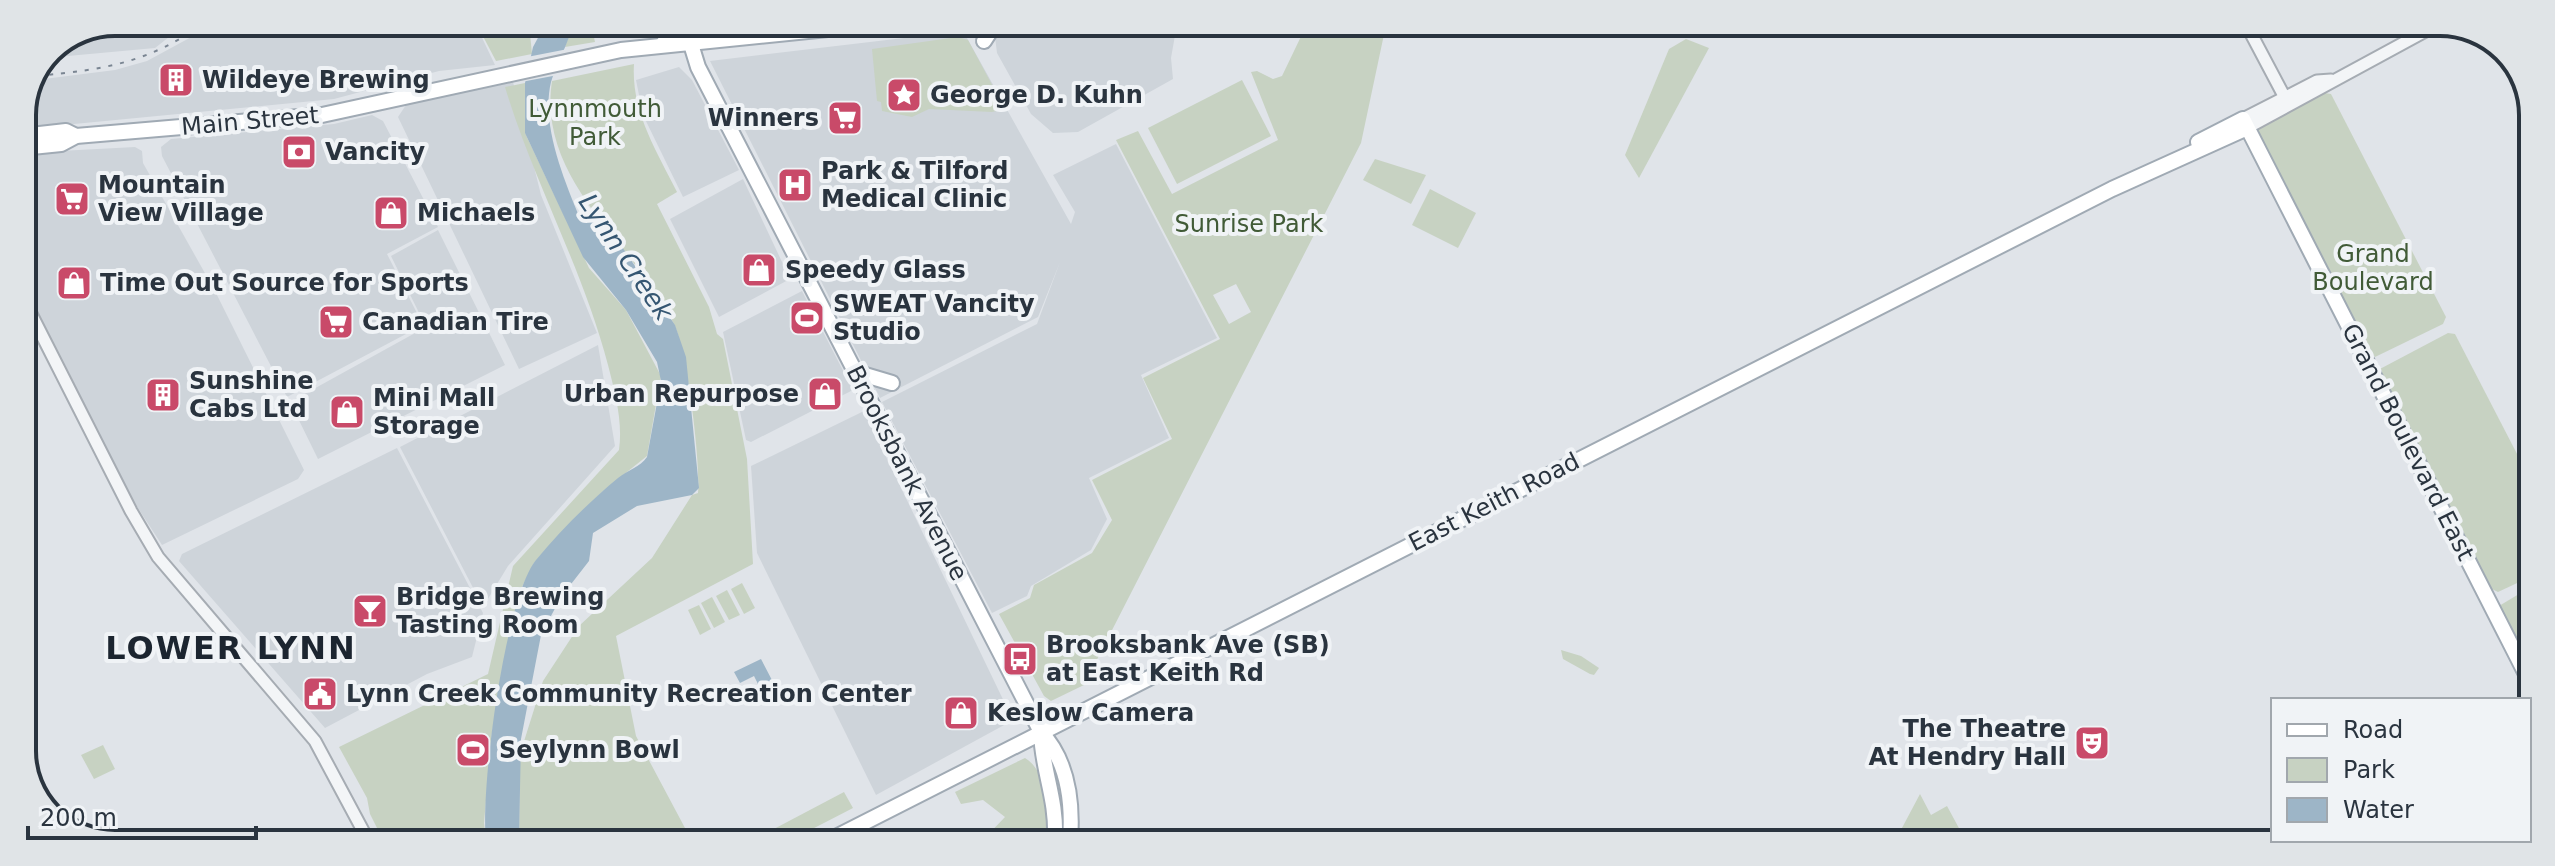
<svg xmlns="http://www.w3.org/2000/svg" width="2555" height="866" font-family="'DejaVu Sans',sans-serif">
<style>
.built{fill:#ced4da}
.green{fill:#c7d2c2;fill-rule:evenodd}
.water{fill:#9db5c7}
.pier{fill:#e0e4e9}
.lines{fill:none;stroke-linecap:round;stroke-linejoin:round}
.minor-casing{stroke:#a6acb3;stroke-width:15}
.major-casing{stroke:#a0aab4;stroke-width:18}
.minor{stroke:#f3f5f7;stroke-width:11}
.major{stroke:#fff;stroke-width:14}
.rail{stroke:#7a8592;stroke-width:2;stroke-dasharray:4 8;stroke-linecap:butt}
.labels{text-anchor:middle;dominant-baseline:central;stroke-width:8;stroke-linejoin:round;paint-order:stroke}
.poi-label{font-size:24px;font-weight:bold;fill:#2a343f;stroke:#f0f3f6;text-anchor:start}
.park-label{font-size:24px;fill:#415b37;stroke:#f0f3f6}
.street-label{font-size:24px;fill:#2a343f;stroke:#f0f3f6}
.water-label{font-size:26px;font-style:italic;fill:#355672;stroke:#f0f3f6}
.district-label{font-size:32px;font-weight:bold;letter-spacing:2px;fill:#1c2530;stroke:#f0f3f6}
.rim{fill:none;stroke:#2a343f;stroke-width:4}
</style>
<rect width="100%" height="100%" fill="#e0e4e9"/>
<g class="built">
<polygon points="115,22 188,22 155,48 46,58 50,49"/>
<polygon points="219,22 475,23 495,65 439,71 334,99 22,129 22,110 36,80 115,70 147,61"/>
<polygon points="1048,24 1177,24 1171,58 1173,79 1078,132 1053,133 1031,114 997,53 995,37 1004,28"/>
<polygon points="963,31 1071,224 1075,212 1053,175 1116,144 1217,338 1141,375 1169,438 1089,478 1107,519 1091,550 1031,586 1027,596 992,613 882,402 1037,324 1060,262 1038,317 880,398 710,61"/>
<polygon points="679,67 692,80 739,170 683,197 643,115 636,80"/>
<polygon points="513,82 541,195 597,333 519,369 398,117 406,105"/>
<polygon points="372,115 383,121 438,227 387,254 423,325 287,397 162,156 161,147 171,139 334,124"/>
<polygon points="135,147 142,151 143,163 215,291 304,470 298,479 162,545 134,502 22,280 22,153"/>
<polygon points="743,179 790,279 719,317 670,219"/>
<polygon points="438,230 505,365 318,459 290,402 426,327 391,256"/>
<polygon points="802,291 853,390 751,442 746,440 723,332"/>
<polygon points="598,345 615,446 508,566 483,607 400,447"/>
<polygon points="864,411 1011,716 1006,724 876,795 757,553 751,466"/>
<polygon points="397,448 483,613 472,657 427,674 325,728 179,561 182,554"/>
</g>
<g class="green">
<polygon points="476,23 529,23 532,54 496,61"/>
<polygon points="573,23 591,23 595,42 565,47"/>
<path d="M1307,24L1386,25L1361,143L1084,685L1051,701L1044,696L999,614L1030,598L1034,585L1092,553L1112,520L1092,480L1172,439L1143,378L1220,339L1116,140L1138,131L1172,194L1278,140L1251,72L1257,71L1273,79L1282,76ZM1236,284L1251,312L1229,324L1213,295Z"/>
<polygon points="958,37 968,40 1005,109 992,112 929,109 912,117 882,111 881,102 877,101 872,49"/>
<polygon points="1686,39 1709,48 1639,178 1625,155 1669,49"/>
<path d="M634,64C631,111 656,150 677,192L657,204L709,307L717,334L723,339L747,459L753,564L616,636L636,736L685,828L714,840H519L520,754L543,681L579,626L652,558L692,495L698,493C701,462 687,351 674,324C634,243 537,181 552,81Z"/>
<polygon points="1242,80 1271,136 1177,184 1148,128"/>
<path d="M525,83V133L589,268L626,310L661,376L647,456L602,492L547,548L534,563L520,591L492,732L484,823L486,840H383L370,814L367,798L339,747L488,674L513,566L619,450C623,421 615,393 608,365C583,269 534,183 505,87Z"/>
<polygon points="2325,93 2331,94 2446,317 2443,324 2375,357 2342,303 2255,130 2275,117"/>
<polygon points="1375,159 1426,175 1411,204 1363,180"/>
<polygon points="1430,189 1476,213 1458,248 1412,225"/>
<polygon points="2448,333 2455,334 2530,479 2530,577 2498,592 2492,589 2469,551 2378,370"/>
<polygon points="742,583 755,608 744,614 731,589"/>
<polygon points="2529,588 2529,669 2499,606"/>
<polygon points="727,590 740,615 729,620 716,596"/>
<polygon points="712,597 725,622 714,628 701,603"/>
<polygon points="699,605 711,629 700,635 688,610"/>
<polygon points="1561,650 1581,656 1599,668 1594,675 1590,674 1563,659"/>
<polygon points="103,745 115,769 94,779 81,755"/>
<path d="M1025,758C1049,772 1048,816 1046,841H982L1005,817L983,800L961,804L955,792Z"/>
<polygon points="844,792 853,808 789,841 751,841"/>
<polygon points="1920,794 1931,815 1947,806 1967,843 1894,843"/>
</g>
<g class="water">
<path d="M546,23H573C569,43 557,62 551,82C541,124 563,177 579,216L601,226L616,238L675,325L686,357L699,488L692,495L637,506L593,533L589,561L561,597L541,635L521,739L519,840H486C480,789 505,598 536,560C560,531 589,502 618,478C628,470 640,467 647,457L661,381L657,362L626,310L583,257L525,133V83L533,47Z"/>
<polygon points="761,659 774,684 761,690 754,676 740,683 734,672"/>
</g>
<polygon class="pier" points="568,49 558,75 521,82 527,57"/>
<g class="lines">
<defs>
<g id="minor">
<polyline points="2247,26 2284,96"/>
<polyline points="2243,119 2317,81 2331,80"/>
<polyline points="2247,128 2433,27"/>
<polyline points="22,296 131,511 158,557 315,741 368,840"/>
</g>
<g id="major">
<path d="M690,41L698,67L1041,732C1068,761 1073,802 1070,841"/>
<polyline points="984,41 995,24"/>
<polyline points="663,44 676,23"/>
<polyline points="22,136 66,131 76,136"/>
<polyline points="2198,142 2243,119 2529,680"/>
<polyline points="22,148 61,144 76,136 322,115 621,50 877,24"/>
<polyline points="855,372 892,383"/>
<path d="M1041,732C1042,771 1057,797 1055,841"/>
<polyline points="828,841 2112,189 2247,128"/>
</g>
</defs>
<use href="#minor" class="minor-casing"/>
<use href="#major" class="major-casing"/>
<use href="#minor" class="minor"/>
<use href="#major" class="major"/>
<path class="rail" d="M37,76C107,69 148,63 206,22"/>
</g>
<defs>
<symbol id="building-square" viewBox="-11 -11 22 22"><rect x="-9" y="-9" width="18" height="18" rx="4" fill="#c94a69" stroke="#f0f3f6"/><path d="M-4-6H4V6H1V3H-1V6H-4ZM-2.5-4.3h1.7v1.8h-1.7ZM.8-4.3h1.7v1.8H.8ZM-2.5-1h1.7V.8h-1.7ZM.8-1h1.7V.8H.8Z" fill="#fff"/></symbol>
<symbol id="sight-square" viewBox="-11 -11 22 22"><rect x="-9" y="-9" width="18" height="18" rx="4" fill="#c94a69" stroke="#f0f3f6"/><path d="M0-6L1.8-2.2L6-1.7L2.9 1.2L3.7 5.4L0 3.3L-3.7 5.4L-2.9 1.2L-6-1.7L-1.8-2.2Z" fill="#fff"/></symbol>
<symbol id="supermarket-square" viewBox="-11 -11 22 22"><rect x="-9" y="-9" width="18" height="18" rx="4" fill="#c94a69" stroke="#f0f3f6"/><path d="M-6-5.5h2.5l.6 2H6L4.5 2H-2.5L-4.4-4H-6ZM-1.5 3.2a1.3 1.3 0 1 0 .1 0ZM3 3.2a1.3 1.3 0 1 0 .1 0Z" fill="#fff"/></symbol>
<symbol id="bank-square" viewBox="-11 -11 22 22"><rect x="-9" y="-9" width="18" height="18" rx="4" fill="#c94a69" stroke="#f0f3f6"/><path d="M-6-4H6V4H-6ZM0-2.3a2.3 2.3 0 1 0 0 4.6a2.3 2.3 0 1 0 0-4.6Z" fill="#fff"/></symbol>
<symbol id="hospital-square" viewBox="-11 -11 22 22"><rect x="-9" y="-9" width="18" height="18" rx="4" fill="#c94a69" stroke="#f0f3f6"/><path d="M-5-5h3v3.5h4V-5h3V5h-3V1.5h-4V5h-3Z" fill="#fff"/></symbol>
<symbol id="shop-square" viewBox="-11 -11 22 22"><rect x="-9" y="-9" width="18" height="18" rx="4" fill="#c94a69" stroke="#f0f3f6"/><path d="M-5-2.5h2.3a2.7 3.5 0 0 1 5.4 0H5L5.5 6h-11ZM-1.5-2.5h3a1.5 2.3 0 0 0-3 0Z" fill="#fff"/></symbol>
<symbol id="stadium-square" viewBox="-11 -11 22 22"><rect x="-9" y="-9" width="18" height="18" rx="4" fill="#c94a69" stroke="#f0f3f6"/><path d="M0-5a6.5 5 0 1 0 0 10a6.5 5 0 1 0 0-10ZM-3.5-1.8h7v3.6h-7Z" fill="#fff"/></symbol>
<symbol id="bar-square" viewBox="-11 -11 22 22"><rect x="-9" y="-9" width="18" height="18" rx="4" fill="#c94a69" stroke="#f0f3f6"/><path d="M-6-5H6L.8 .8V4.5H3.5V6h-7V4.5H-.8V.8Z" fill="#fff"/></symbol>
<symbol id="bus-square" viewBox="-11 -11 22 22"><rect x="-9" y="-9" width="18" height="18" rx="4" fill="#c94a69" stroke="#f0f3f6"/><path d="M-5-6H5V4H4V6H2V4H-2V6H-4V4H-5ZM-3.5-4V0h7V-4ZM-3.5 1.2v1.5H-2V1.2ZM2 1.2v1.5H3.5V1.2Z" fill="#fff"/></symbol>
<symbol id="civic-square" viewBox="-11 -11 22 22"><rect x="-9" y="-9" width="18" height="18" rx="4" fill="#c94a69" stroke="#f0f3f6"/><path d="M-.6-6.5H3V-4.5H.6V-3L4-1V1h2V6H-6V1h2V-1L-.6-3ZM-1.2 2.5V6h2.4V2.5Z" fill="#fff"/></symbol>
<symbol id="theatre-square" viewBox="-11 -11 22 22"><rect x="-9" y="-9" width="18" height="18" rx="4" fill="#c94a69" stroke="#f0f3f6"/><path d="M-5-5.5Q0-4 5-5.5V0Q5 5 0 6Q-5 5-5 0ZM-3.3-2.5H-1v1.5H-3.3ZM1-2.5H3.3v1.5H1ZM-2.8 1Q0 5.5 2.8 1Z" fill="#fff"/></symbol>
</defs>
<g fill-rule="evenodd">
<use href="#building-square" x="156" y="60" width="40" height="40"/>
<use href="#sight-square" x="884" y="75" width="40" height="40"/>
<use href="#supermarket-square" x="825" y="98" width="40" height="40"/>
<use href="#bank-square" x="279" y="132" width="40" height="40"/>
<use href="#hospital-square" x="775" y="165" width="40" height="40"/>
<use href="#supermarket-square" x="52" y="179" width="40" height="40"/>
<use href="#shop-square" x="371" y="193" width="40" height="40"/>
<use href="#shop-square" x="739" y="250" width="40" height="40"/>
<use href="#shop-square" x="54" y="263" width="40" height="40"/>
<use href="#stadium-square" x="787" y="298" width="40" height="40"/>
<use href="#supermarket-square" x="316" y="302" width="40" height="40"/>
<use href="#shop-square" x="805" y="374" width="40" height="40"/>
<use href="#building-square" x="143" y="375" width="40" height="40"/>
<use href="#shop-square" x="327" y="392" width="40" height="40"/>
<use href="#bar-square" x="350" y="591" width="40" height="40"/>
<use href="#bus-square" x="1000" y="639" width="40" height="40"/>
<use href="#civic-square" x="300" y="674" width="40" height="40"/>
<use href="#shop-square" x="941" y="693" width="40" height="40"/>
<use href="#theatre-square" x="2072" y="723" width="40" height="40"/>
<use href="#stadium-square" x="453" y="730" width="40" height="40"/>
</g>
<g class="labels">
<g class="poi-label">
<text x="202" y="80">Wildeye Brewing</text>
<text x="930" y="95">George D. Kuhn</text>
<text x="819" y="118" text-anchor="end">Winners</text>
<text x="325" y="152">Vancity</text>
<text x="821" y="171">Park &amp; Tilford<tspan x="821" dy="28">Medical Clinic</tspan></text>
<text x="98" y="185">Mountain<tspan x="98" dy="28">View Village</tspan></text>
<text x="417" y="213">Michaels</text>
<text x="785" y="270">Speedy Glass</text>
<text x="100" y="283">Time Out Source for Sports</text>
<text x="833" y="304">SWEAT Vancity<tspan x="833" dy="28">Studio</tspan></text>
<text x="362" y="322">Canadian Tire</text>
<text x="189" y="381">Sunshine<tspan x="189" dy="28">Cabs Ltd</tspan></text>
<text x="799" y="394" text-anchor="end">Urban Repurpose</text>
<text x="373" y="398">Mini Mall<tspan x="373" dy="28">Storage</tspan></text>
<text x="396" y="597">Bridge Brewing<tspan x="396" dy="28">Tasting Room</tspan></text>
<text x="1046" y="645">Brooksbank Ave (SB)<tspan x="1046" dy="28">at East Keith Rd</tspan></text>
<text x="346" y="694">Lynn Creek Community Recreation Center</text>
<text x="987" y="713">Keslow Camera</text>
<text x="2066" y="729" text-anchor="end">The Theatre<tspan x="2066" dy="28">At Hendry Hall</tspan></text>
<text x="499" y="750">Seylynn Bowl</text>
</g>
<g class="park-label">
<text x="595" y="109">Lynnmouth<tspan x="595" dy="28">Park</tspan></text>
<text x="1249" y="224">Sunrise Park</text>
<text x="2373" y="254">Grand<tspan x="2373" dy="28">Boulevard</tspan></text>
</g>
<g class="street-label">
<text transform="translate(250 121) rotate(-5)">Main Street</text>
<text transform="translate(2408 442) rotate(63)">Grand Boulevard East</text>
<text transform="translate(907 473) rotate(63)">Brooksbank Avenue</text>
<text transform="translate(1494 502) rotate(-27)">East Keith Road</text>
</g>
<g class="water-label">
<text transform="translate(626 257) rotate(56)">Lynn Creek</text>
</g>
<g class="district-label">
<text x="231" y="648">LOWER LYNN</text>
</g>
</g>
<path d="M0 0H2555V866H0ZM115 36H2440A79 79 0 0 1 2519 115V751A79 79 0 0 1 2440 830H115A79 79 0 0 1 36 751V115A79 79 0 0 1 115 36Z" fill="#e0e4e7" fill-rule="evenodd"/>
<path class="rim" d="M115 36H2440A79 79 0 0 1 2519 115V751A79 79 0 0 1 2440 830H115A79 79 0 0 1 36 751V115A79 79 0 0 1 115 36Z"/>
<rect x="2271" y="698" width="260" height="144" fill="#f0f3f6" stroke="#a1a7ad" stroke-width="2"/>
<rect x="2287" y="724" width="40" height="12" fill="#ffffff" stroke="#a1a7ad" stroke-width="2"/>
<text x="2343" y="738" font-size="24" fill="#2a343f">Road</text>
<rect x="2287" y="758" width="40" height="24" fill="#c7d2c2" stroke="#a1a7ad" stroke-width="2"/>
<text x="2343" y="778" font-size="24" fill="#2a343f">Park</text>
<rect x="2287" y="798" width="40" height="24" fill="#9db5c7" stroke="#a1a7ad" stroke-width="2"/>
<text x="2343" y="818" font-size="24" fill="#2a343f">Water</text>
<path d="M28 826v12h228v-12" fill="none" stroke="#2a343f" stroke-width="4"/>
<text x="40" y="826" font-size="24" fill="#2a343f" stroke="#f0f3f6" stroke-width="6" paint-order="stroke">200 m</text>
</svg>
